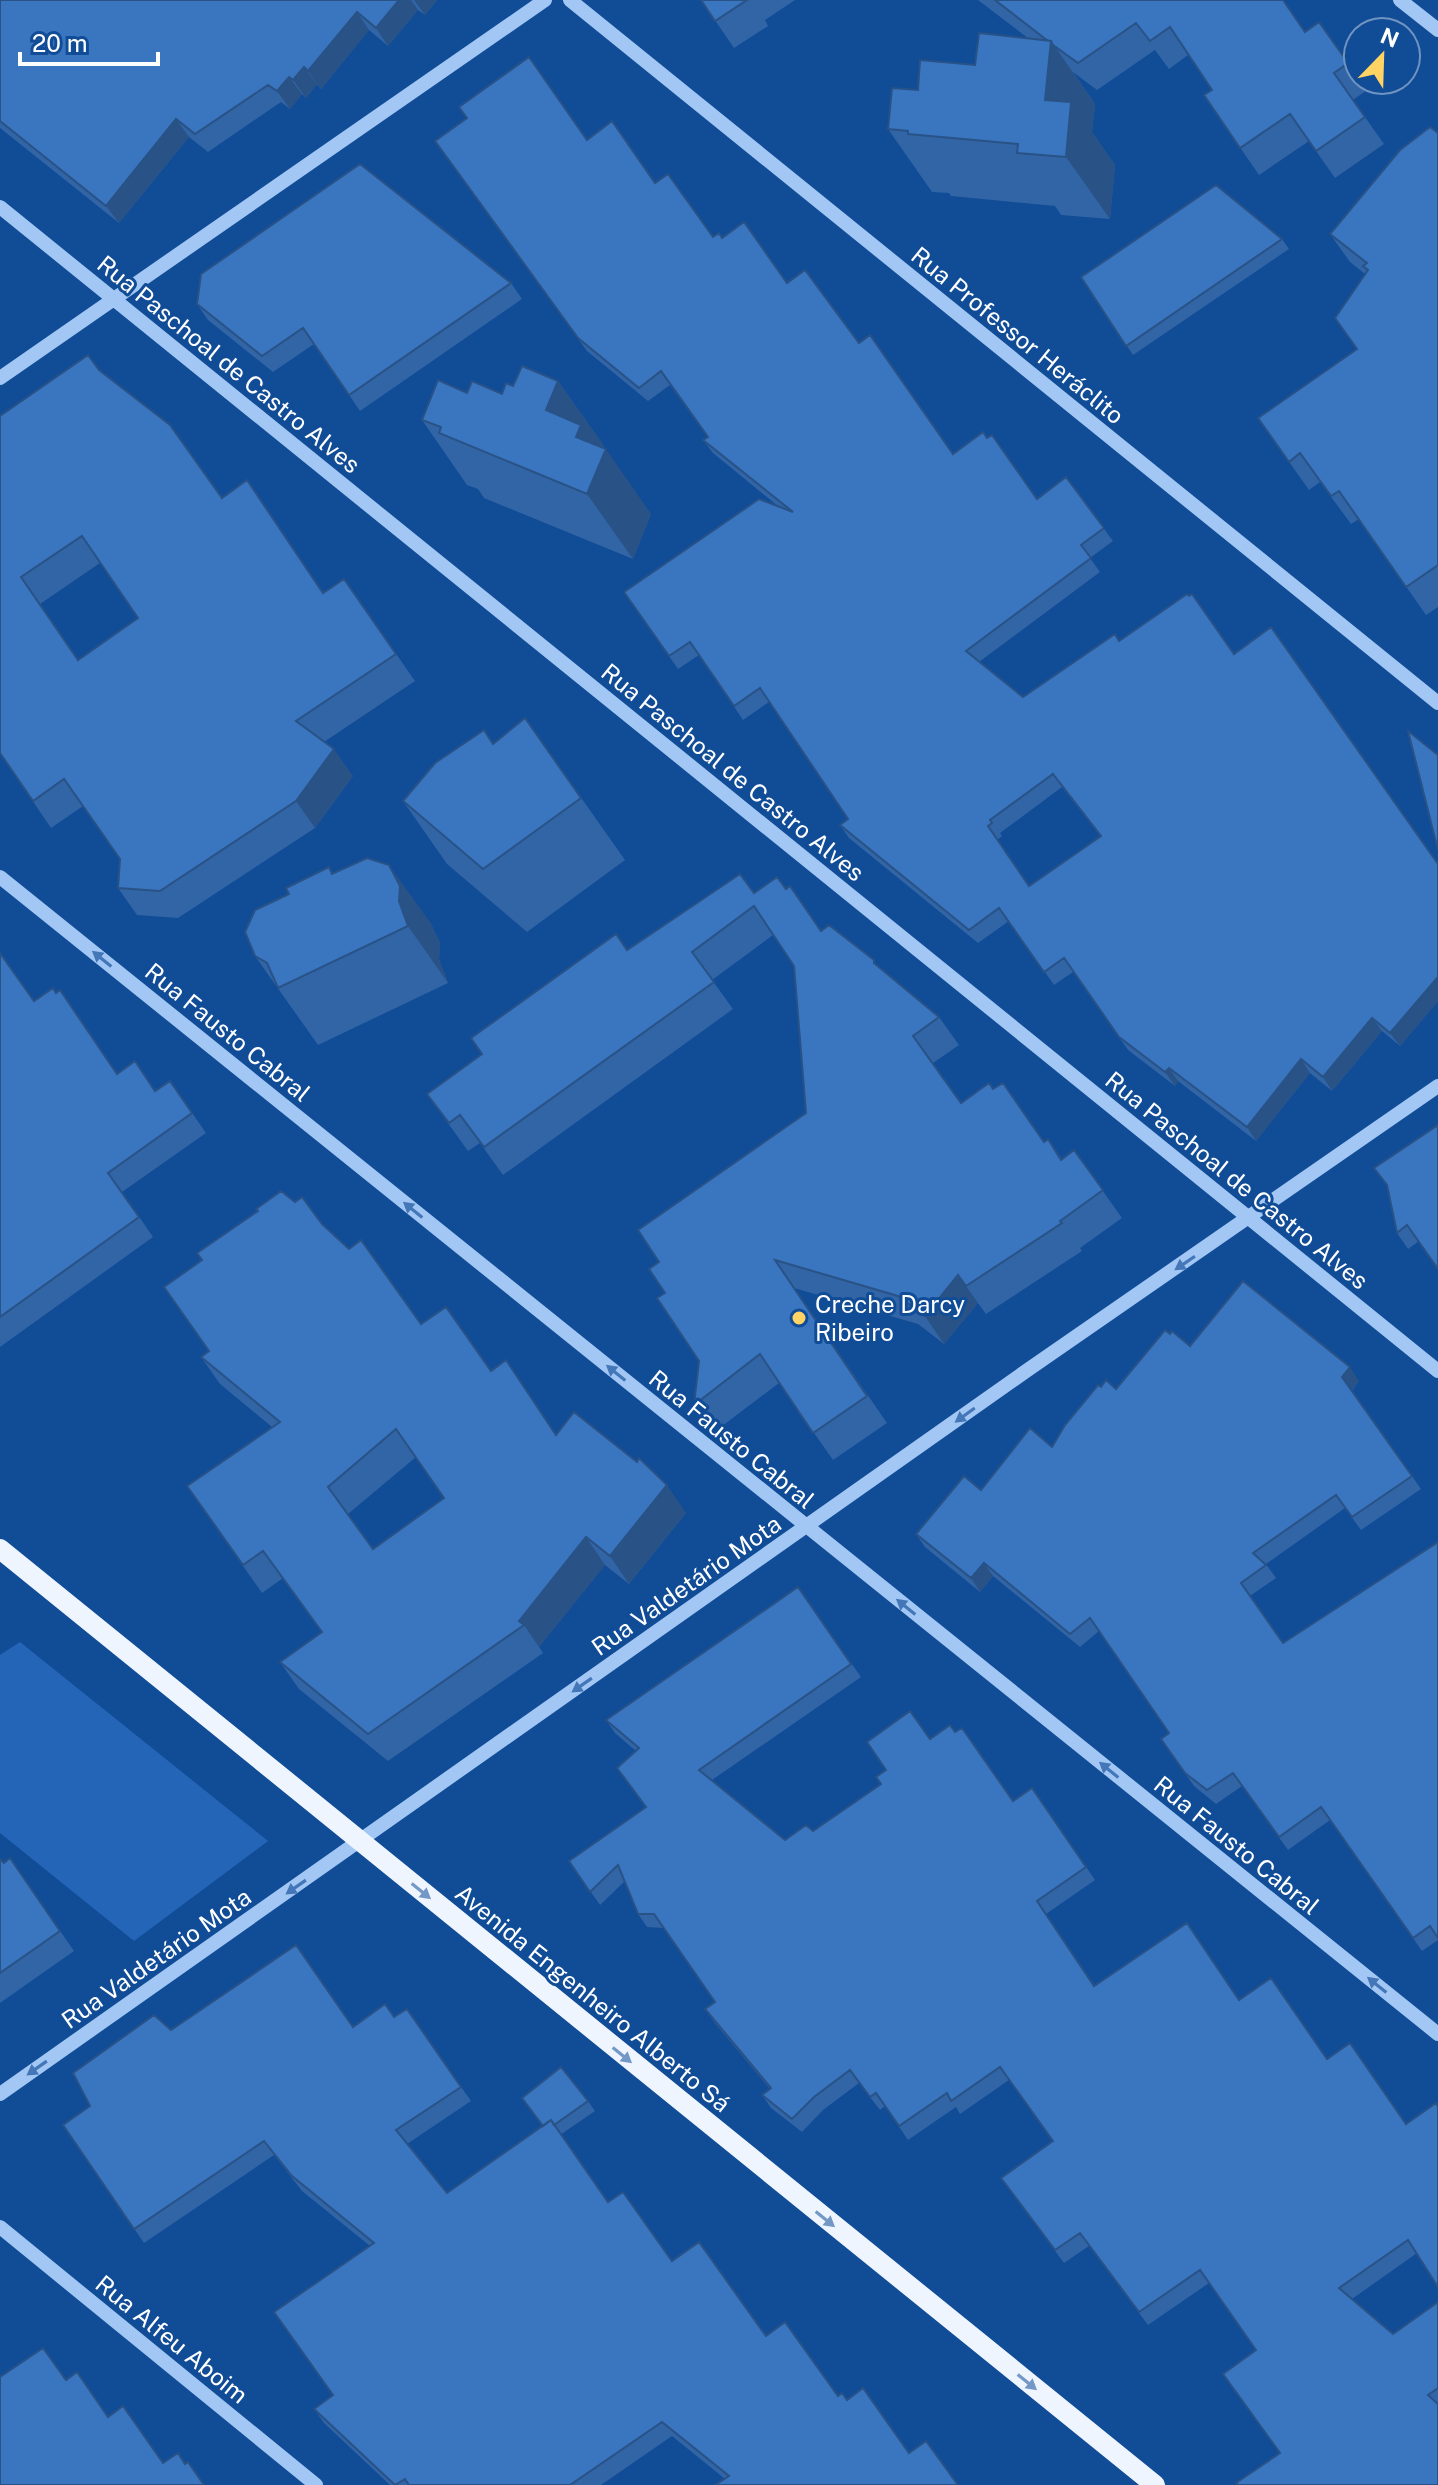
<svg xmlns="http://www.w3.org/2000/svg" width="1438" height="2485" viewBox="0 0 1438 2485" font-family="'Public Sans',sans-serif">
<rect width="100%" height="100%" fill="#114c97"/>
<path fill="#2465b7" d="M20 1642 268 1841 134 1941 0 1833V1655Z"/>
<g fill="none" stroke-linecap="round" stroke-linejoin="round">
<path stroke="#a2c7f4" stroke-width="14" d="M570 0 1438 703
M1400 0 1438 30
M0 207 1438 1371
M0 378 545 0
M0 877 1438 2034
M0 2094 1029 1369 1438 1086
M0 2227 316 2485"/>
<path stroke="#eef5ff" stroke-width="20" d="M0 1549 1155 2485"/>
</g>
<path fill="#3265a5" fill-rule="evenodd" d="M0 0H437L425 15 418 10 388 46 369 30 321 89 317 84 306 98 302 94 290 109 281 102 208 152 189 137 119 223 0 128Z
M701 0H795L765 20 768 26 734 48Z
M978 0H1283L1305 32 1319 22 1358 77V80H1360L1367 90 1353 100 1384 144 1335 178 1309 141 1259 175 1204 95 1212 90 1188 55 1169 69 1155 50 1097 90 1073 72 1095 104 1092 132 1115 165 1110 219 1061 215 1055 206 951 196 949 193 932 192 888 129 918 90 975 65 1029 39Z
M467 118 587 139 655 183 713 237 723 238 787 283 859 343 953 454 1037 499 1066 477 1113 541 1090 558 1100 572 979 662 1023 697 1119 641 1234 654 1438 864V1001L1400 1046 1382 1031 1332 1091 1310 1073 1256 1141 1178 1081 1175 1086 1128 1050 1073 972 1054 985 1009 921 978 943 849 838 840 825 848 819 769 702 743 720 699 655 678 669 624 592 779 507 713 453 703 440 708 437 670 385 648 401 587 351 435 141ZM1062 787 1101 837 1029 886 997 840 1002 836 1000 833Z
M1438 133V607L1426 615 1359 519 1351 524 1320 482 1309 490 1258 418 1357 349 1365 274 1350 262 1330 234Z
M1282 239 1289 249 1133 355 1081 277Z
M511 283 522 299 360 411 314 344 273 372 208 320 197 304Z
M99 371 222 498 324 592 344 579 415 681 324 742 353 776 315 828 178 918 137 915 118 888 120 859 83 806 51 828 0 753V416ZM100 563 138 618 78 660 40 604Z
M558 381 604 446 603 448 651 514 633 559 484 498 478 489 467 485 422 420 467 393 502 394 513 386Z
M525 718 625 860 527 932 447 864 403 801 494 744Z
M329 867 333 873 430 922 440 943 439 959 448 983 318 1045 255 956 289 894Z
M754 893 821 931 880 968 939 1017 959 1045 933 1063 961 1103 993 1089 1044 1142 1048 1139 1062 1159 1074 1150 1122 1218 1080 1248 1082 1251 986 1314 978 1303 944 1344 918 1324 794 1288 887 1423 833 1460 779 1383 713 1433 694 1405 699 1361 665 1293 659 1262 806 1113 794 966 773 935 712 980 733 1009 503 1175 480 1143 468 1151 427 1094 627 950Z
M0 953 34 1001 117 1074 156 1091 170 1081 206 1133 122 1192 153 1237 0 1347Z
M1438 1125 1419 1241 1408 1249 1397 1233 1388 1187 1374 1168Z
M322 1224 421 1324 491 1371 556 1434 686 1513 629 1584 605 1565 539 1647 543 1653 388 1761 299 1689 280 1662 322 1633 283 1578 262 1593 187 1486 272 1427 220 1384 201 1357 209 1351ZM416 1457 444 1498 373 1549 348 1514Z
M1190 1346 1359 1381 1352 1390 1421 1489 1361 1530 1345 1508 1266 1564 1276 1578 1250 1596 1283 1643 1438 1542V1940L1422 1951 1330 1820 1288 1850 1242 1786 1216 1804 1194 1786 1161 1739 1169 1733 1099 1631 1080 1647 993 1576 980 1592 925 1547 916 1534 981 1490 1052 1447 1101 1387 1116 1389Z
M798 1587 861 1677 712 1780 785 1840 813 1831 881 1784 930 1739 955 1732 1013 1801 1032 1788 1095 1880 1046 1914 1095 1986 1239 2000 1271 1978 1417 2253 1352 2299 1393 2334 1438 2302V2485H1238L1236 2483 1280 2453 1256 2350 1209 2283 1148 2325 1089 2246 1064 2263 1001 2178 1052 2141 1009 2080 960 2114 956 2107 908 2140 885 2106 880 2110 859 2083 823 2110 802 2132 771 2108 762 2095 770 2089 714 2022 705 2009 715 2002 663 1928 647 1927 638 1914 625 1881 600 1905 569 1861 646 1807 617 1768 636 1751 615 1733 606 1720Z
M10 1858 74 1951 0 2003V1859L4 1863Z
M407 2009 471 2101 407 2144 447 2193 588 2101 595 2111 560 2135 608 2202 672 2261 766 2336 838 2396 847 2400 909 2453 958 2485 725 2479 672 2436 601 2485H390L324 2423 314 2409 333 2395 370 2246 302 2191 274 2155 144 2243 63 2125 90 2106 171 2030 353 2027 395 2017Z"/>
<path fill="#295286" d="M399 0H411L418 10 388 46 376 28Z
M414 0H437L425 15Z
M357 12 369 30 321 89 308 71Z
M1051 41 1095 104 1092 132 1115 165 1110 219 1066 157 1045 100Z
M304 67 317 84 306 98 293 80Z
M289 77 302 94 290 109 277 91Z
M176 119 189 137 119 223 106 206Z
M558 381 604 446 601 453 606 449 651 514 633 559 587 494 546 410Z
M334 749 353 776 315 828 296 801Z
M389 865 430 922 440 943 439 959 448 983 408 926 399 901Z
M1438 977V1001L1400 1046 1390 1033Z
M1372 1018 1382 1031 1332 1091 1323 1077Z
M1301 1059 1310 1073 1256 1141 1247 1127Z
M1169 1068 1178 1081 1175 1086 1165 1072Z
M958 1275 978 1303 944 1344 925 1316Z
M1350 1367 1359 1381 1351 1390 1342 1377Z
M667 1485 686 1513 629 1584 610 1556Z
M586 1537 605 1565 539 1647 524 1625 519 1621Z
M984 1563 993 1576 980 1592 971 1578Z"/>
<path fill="#3a75c0" stroke="#295286" stroke-width="2" fill-rule="evenodd" d="M0 0H399L376 28 357 12 308 71 304 67 293 80 289 77 277 91 268 85 195 134 176 119 106 206 0 121Z
M701 0H747L715 21Z
M995 0H1283L1305 32 1319 22 1348 63 1334 73 1365 117 1316 151 1290 114 1240 148 1204 95 1212 90 1170 27 1150 41 1136 23 1078 63 1053 45 1051 41H1048Z
M979 33 1051 41 1045 100 1071 102 1066 157 1017 153 1018 144 908 134V131L888 129 892 88 918 90 920 60 975 65Z
M529 57 587 140 612 121 655 183 668 174 713 237 719 233 722 238 744 222 787 283 805 270 859 343 870 335 953 454 983 432 987 438 992 435 1037 499 1066 477 1104 528 1081 545 1091 558 966 651 1023 697 1115 634 1119 641 1187 594 1189 596 1192 594 1234 654 1271 627 1438 864V977L1390 1033 1372 1018 1323 1077 1301 1059 1247 1127 1169 1068 1165 1072 1119 1037 1064 958 1044 972 999 908 969 930 840 825 848 819 760 688 734 706 690 642 669 656 624 592 759 499 793 512 703 440 708 437 661 371 639 388 578 338 435 141 467 118 459 107ZM1053 774 1101 836 1029 886 988 826 992 823 990 820Z
M1430 127 1438 133V565L1406 587 1339 491 1331 496 1300 453 1289 462 1258 418 1357 349 1335 318 1368 270 1363 266 1367 263 1330 234 1400 150Z
M360 164 511 283 349 395 303 328 262 356 197 304 201 274Z
M1216 185 1282 239 1126 346 1081 277Z
M88 355 99 370 170 425 222 498 247 480 323 593 344 579 396 654 296 721 334 749 296 801 160 891 118 888 120 859 64 779 33 801 0 753V416ZM82 536 138 618 78 660 21 577Z
M522 366 558 381 546 410 581 425 576 437 606 449 587 494 439 433 441 427 422 420 438 380 467 393 472 381 502 394 506 383 513 386Z
M525 718 581 798 483 869 403 801 435 763 484 730 493 744Z
M1408 731 1438 755V850Z
M367 858 389 865 400 886 399 901 408 926 278 988 267 963 255 956 245 932 255 910 289 894 286 888 329 867 332 874Z
M740 874 754 893 777 877 786 889 790 886 821 931 829 925 874 960V963L939 1017 913 1036 961 1103 989 1083 993 1089 1003 1083 1044 1142 1048 1139 1061 1160 1074 1150 1103 1190 1060 1221 1062 1223 966 1286 958 1275 925 1316 898 1296 775 1260 867 1396 813 1433 760 1354 694 1405 699 1361 657 1298 665 1293 649 1269 659 1262 638 1230 806 1113 794 966 754 906 692 952 714 982 484 1147 460 1115 449 1123 427 1094 482 1054 471 1038 616 934 627 950Z
M0 953 34 1001 53 988 56 993 60 990 117 1074 135 1061 155 1091 170 1081 192 1113 108 1173 139 1217 0 1317Z
M1438 1125V1269L1407 1225 1397 1233 1387 1185 1374 1168Z
M281 1191 295 1202 302 1197 322 1224 349 1249 361 1240 421 1324 446 1307 491 1371 506 1360 556 1435 574 1412 637 1462 639 1458 667 1485 610 1556 586 1537 519 1621 524 1625 368 1734 280 1662 322 1632 263 1551 243 1565 187 1486 280 1422 201 1357 209 1351 164 1287 202 1260 197 1253 258 1211 256 1209ZM396 1429 444 1498 373 1549 328 1487Z
M1243 1281 1350 1367 1342 1377 1412 1476 1352 1517 1336 1495 1253 1553 1266 1565 1241 1583 1283 1643 1438 1542V1938L1430 1926 1413 1938 1321 1807 1279 1837 1233 1773 1207 1790 1185 1773 1161 1739 1169 1733 1090 1618 1070 1634 984 1563 971 1578 916 1534 964 1476 981 1490 1030 1428 1052 1447 1065 1425 1098 1385 1101 1387 1106 1380 1116 1389 1165 1330 1170 1334 1172 1331 1190 1346Z
M798 1587 851 1664 699 1770 785 1840 806 1825 813 1831 881 1784 876 1777 886 1770 867 1742 910 1711 930 1739 950 1725 955 1732 962 1728 1013 1801 1032 1788 1086 1867 1037 1901 1094 1986 1187 1923 1239 2000 1271 1978 1327 2059 1350 2043 1406 2124 1436 2103 1438 2107V2287L1408 2240 1339 2288 1393 2334 1438 2302V2388L1428 2395 1438 2404V2485H1239L1236 2483 1280 2453 1223 2374 1256 2350 1200 2270 1139 2312 1080 2233 1055 2250 1001 2178 1053 2141 1000 2067 951 2101 947 2093 899 2126 876 2093 870 2097 850 2070 814 2097 792 2119 762 2095 771 2088 705 2009 715 2002 654 1914H638L618 1865 590 1892 569 1861 646 1807 617 1768 639 1748 606 1720Z
M10 1858 60 1931 0 1973V1859L4 1863Z
M296 1945 353 2027 385 2004 394 2017 407 2009 461 2087 396 2130 447 2193 551 2120 608 2202 623 2192 672 2261 699 2242 766 2336 785 2322 838 2396 842 2393 847 2400 863 2388 909 2453 926 2441 958 2485H715L729 2476 662 2422 570 2485H409L405 2479 395 2485 314 2409 333 2395 274 2312 374 2243 292 2176 264 2141 134 2229 63 2125 90 2106 73 2073 154 2015 171 2030Z
M561 2067 588 2101 554 2125 551 2120 543 2126 522 2098Z
M43 2348 66 2380 77 2372 108 2417 123 2406 163 2463 178 2453 185 2464 188 2462 204 2485H0V2377Z"/>
<defs><path id="oneway-solid" d="M-6-.8H1V-3.2L6.5 0L1 3.2V.8H-6Z" transform="scale(2)"/></defs>
<g fill="#4477b8">
<use href="#oneway-solid" transform="translate(102 959) rotate(-141)"/>
<use href="#oneway-solid" transform="translate(413 1210) rotate(-141)"/>
<use href="#oneway-solid" transform="translate(1185 1263) rotate(146)"/>
<use href="#oneway-solid" transform="translate(616 1373) rotate(-141)"/>
<use href="#oneway-solid" transform="translate(965 1415) rotate(144)"/>
<use href="#oneway-solid" transform="translate(906 1607) rotate(-141)"/>
<use href="#oneway-solid" transform="translate(582 1685) rotate(145)"/>
<use href="#oneway-solid" transform="translate(1109 1770) rotate(-141)"/>
<use href="#oneway-solid" transform="translate(296 1887) rotate(145)"/>
<use href="#oneway-solid" transform="translate(1377 1985) rotate(-141)"/>
<use href="#oneway-solid" transform="translate(37 2068) rotate(145)"/>
</g>
<g fill="#7498c6">
<use href="#oneway-solid" transform="translate(421 1891) rotate(39)"/>
<use href="#oneway-solid" transform="translate(622 2055) rotate(39)"/>
<use href="#oneway-solid" transform="translate(825 2219) rotate(39)"/>
<use href="#oneway-solid" transform="translate(1027 2382) rotate(39)"/>
</g>
<circle fill="#ffd364" stroke="#114c97" stroke-width="3" cx="799" cy="1318" r="8"/>
<g text-anchor="middle" dominant-baseline="central" stroke-width="6" stroke-linejoin="round" paint-order="stroke">
<g font-size="24" fill="#fff" stroke="#114c97">
<text transform="translate(1018 335) rotate(39)">Rua Professor Heráclito</text>
<text transform="translate(229 364) rotate(39)">Rua Paschoal de Castro Alves</text>
<text transform="translate(733 772) rotate(39)">Rua Paschoal de Castro Alves</text>
<text transform="translate(228 1032) rotate(39)">Rua Fausto Cabral</text>
<text transform="translate(1237 1180) rotate(39)">Rua Paschoal de Castro Alves</text>
<text transform="translate(732 1439) rotate(39)">Rua Fausto Cabral</text>
<text transform="translate(686 1585) rotate(-35)">Rua Valdetário Mota</text>
<text transform="translate(1237 1845) rotate(39)">Rua Fausto Cabral</text>
<text transform="translate(156 1958) rotate(-35)">Rua Valdetário Mota</text>
<text transform="translate(593 1998) rotate(39)">Avenida Engenheiro Alberto Sá</text>
<text transform="translate(172 2339) rotate(39)">Rua Alfeu Aboim</text>
</g>
<g font-size="24" fill="#fff" stroke="#114c97" text-anchor="start">
<text x="815" y="1304">Creche Darcy<tspan x="815" dy="28">Ribeiro</tspan></text>
</g>
</g>
<g transform="translate(1382 56) rotate(23)"><circle r="38" fill="#114c97" stroke="#7094c1" stroke-width="2"/>
<path d="M0-6L14 30L0 20L-14 30Z" fill="#ffd364"/>
<text y="-12" font-size="22" font-weight="bold" text-anchor="middle" fill="#ffffff">N</text>
</g>
<path d="M20 52v12h138v-12" fill="none" stroke="#ffffff" stroke-width="4"/>
<text x="32" y="52" font-size="24" fill="#ffffff" stroke="#114c97" stroke-width="6" paint-order="stroke">20 m</text>
</svg>
